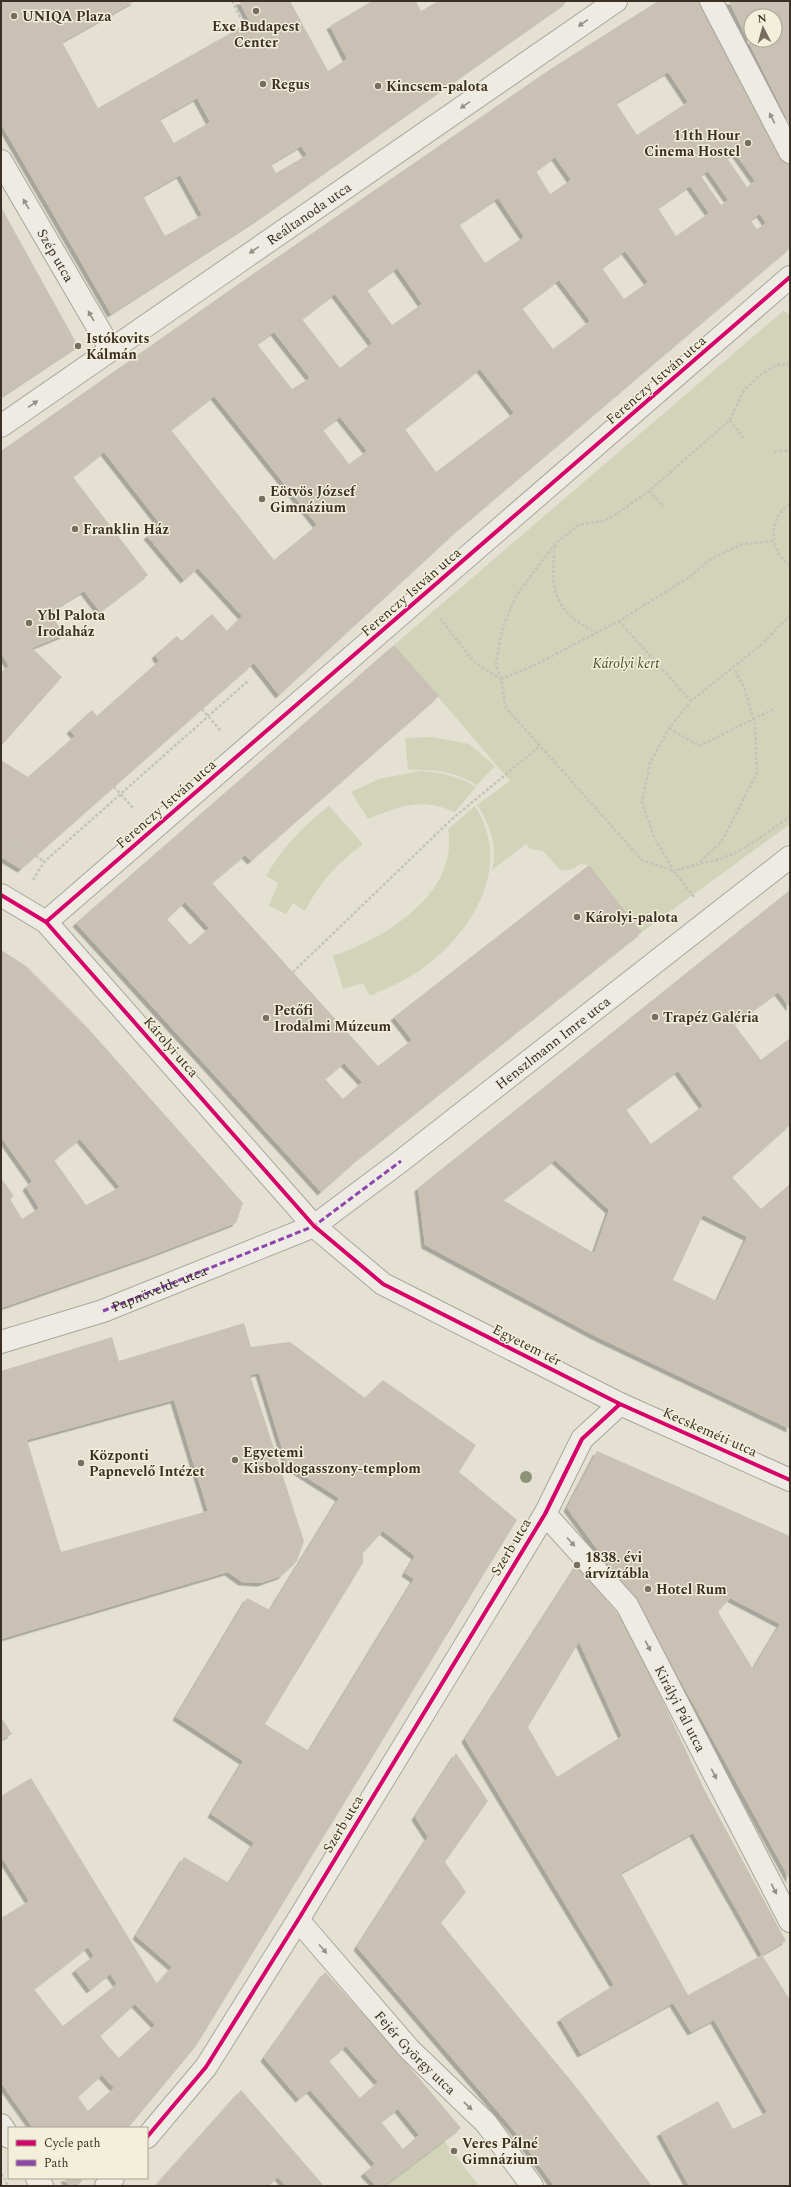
<svg xmlns="http://www.w3.org/2000/svg" width="791" height="2187" viewBox="0 0 791 2187" font-family="Spectral,serif">
<defs>
<filter id="shadow"><feDropShadow dx="-3.5" dy="3.5" stdDeviation="0" flood-color="#0004"/></filter>
</defs>
<rect width="100%" height="100%" fill="#e4e1d3"/>
<path fill="#d1d4b8" d="M783 311 790 314V824L642 932 589 865 580 864 573 869 561 871 543 851 530 849 526 844 492 870C498 847 490 824 477 805L510 781 394 645Z
M433 737 469 744 495 766 477 785C455 772 434 769 408 770L405 738Z
M421 771C441 772 458 776 476 787L455 812C421 797 400 806 368 819L351 792 379 779Z
M329 806 363 844C338 862 319 883 305 911L293 903 286 914 269 906 278 883 266 876C282 848 304 825 329 806Z
M475 806C514 867 472 934 419 971 404 981 387 988 370 996L363 983 343 989 333 956C385 938 459 894 448 829Z
M444 2141 479 2186H389L387 2184Z"/>
<path fill="#c8c1b4" fill-rule="evenodd" filter="url(#shadow)" d="M1 1H135L62 42 98 108 250 22 239 1H290L328 71 347 59 330 26 372 1H416L421 11 438 1H568L261 217 111 314 1 124ZM197 98 210 122 174 143 160 119ZM301 146 307 155 276 173 271 164ZM180 175 202 215 165 236 143 196Z
M658 1H703L790 165V248L459 529 279 695 254 663 21 869 1 857V760L28 777 75 736 70 730 92 710 97 716 159 661 155 655 177 636 182 641 212 614 227 631 242 616 198 568 184 580 147 536 161 525 104 452 73 477 148 575 100 612 84 591 50 612 64 635 32 648 62 677 1 746V672L9 666 1 653V451L237 285 549 70ZM668 72 688 102 637 135 616 103ZM735 153 755 181 747 187 727 158ZM555 157 571 180 550 194 536 171ZM708 171 728 200 721 205 701 176ZM690 186 709 213 676 236 658 208ZM498 198 524 237 485 263 459 224ZM760 214 766 223 757 229 750 220ZM625 251 648 282 624 299 602 268ZM397 268 422 304 392 325 367 290ZM559 280 590 321 553 349 522 308ZM335 294 372 343 340 368 302 319ZM274 332 310 378 292 389 257 344ZM480 369 514 413 436 472 405 429ZM214 396 317 525 274 560 171 430ZM340 417 367 451 349 464 323 430Z
M729 1H790V125L755 55ZM751 16H775V40H751Z
M1 207 78 346 1 397Z
M394 645 439 696 251 861 245 855 212 883 378 1066 412 1040 394 1017 589 865 642 932 358 1159 321 1192 76 923ZM185 902 209 928 190 945 167 919ZM344 1063 362 1082 343 1099 325 1079Z
M790 890V1008L778 992 734 1024 761 1060 790 1038V1125L732 1177 761 1209 790 1184V1429L595 1336 425 1245 418 1188ZM678 1071 703 1106 651 1144 626 1109ZM555 1160 609 1210 594 1253 503 1200ZM703 1215 747 1237 717 1301 673 1280Z
M1 950 26 966 86 1026 243 1203 236 1223 145 1258 1 1308V1178L14 1196 10 1199 22 1219 39 1208 26 1187 32 1181 1 1137ZM80 1139 120 1187 86 1205 54 1160Z
M244 1323 251 1347 290 1342 365 1398 383 1380 476 1445 459 1472 517 1520 196 2046 128 2128H33L1 2083V1918L29 1901 1 1856V1796L31 1778 157 1984 172 1967 136 1936 184 1857 229 1883 254 1843 211 1814 243 1761 176 1717 247 1598 270 1610 339 1498 287 1465 259 1373 250 1375 304 1541 297 1561 281 1576 261 1583 242 1582 228 1572 1 1639V1371L112 1337 119 1361ZM174 1400 208 1511 61 1552 27 1440ZM383 1531 415 1556 405 1573 414 1579 309 1751 265 1724 363 1563V1553ZM88 1947 94 1956 75 1970 90 1990 110 1974 117 1984 63 2026 34 1989ZM135 2004 155 2025 119 2058 100 2036ZM102 2075 114 2088 88 2111 78 2097Z
M597 1451 790 1536V1880L658 1640 630 1594 567 1508ZM730 1598 780 1624 753 1669 718 1612Z
M577 1565 627 1625 704 1789 786 1941 762 1955 693 1833 621 1873 688 1995 762 1955 790 2000V2186H689L660 2133 718 2101 733 2129 767 2112 714 2020 691 2032 673 2003 581 2054 560 2019 614 1985 465 1739ZM579 1642 622 1736 557 1777 528 1727Z
M1 1717 12 1734 1 1740Z
M456 1753 488 1801 445 1862 466 1892 441 1923 577 2088 652 2186H554L516 2133 357 1947 428 1837 415 1817Z
M325 1972 393 2047 461 2128 387 2184 389 2186H376L364 2173 375 2164 310 2090 299 2099 264 2058ZM346 2046 378 2082 360 2098 329 2061ZM398 2109 419 2135 403 2149 381 2122Z
M241 2090 324 2186H286L278 2177 268 2186H155Z
M64 2178H84L77 2186H69Z"/>
<g fill="none" stroke-linecap="round" stroke-linejoin="round">
<g stroke="#aaa69b" stroke-width="24">
<g id="street">
<path d="M711 1 790 152"/>
<path id="s1" d="M1 161 111 350"/>
<path id="s2" d="M1 426 616 1"/>
<path d="M1 895 46 922 314 1226 383 1284 620 1404 790 1480"/>
<path d="M46 922 790 277"/>
<path id="s3" d="M1 1342 103 1311 314 1226 401 1161 790 857"/>
<path id="s4" d="M545 1514 627 1605 790 1921"/>
<path id="s5" d="M298 1920 410 2050 486 2123 532 2186"/>
<path d="M1 2125 9 2137"/>
<path d="M147 2137 206 2067 298 1920 545 1514 582 1439 620 1404"/>
<path d="M37 2178 42 2186"/>
<path d="M106 2186 113 2178"/>
</g>
</g>
<path stroke="#c6c3ba" stroke-width="2.5" stroke-dasharray="3 2" stroke-linecap="butt" d="M232 1 244 25
M730 420 743 438
M774 452 790 450
M649 491 664 507
M790 504C767 518 769 551 790 566
M555 545C550 589 553 612 596 632
M790 615 762 644 691 701 669 728 650 763 642 802 654 837 674 871C689 866 704 863 719 859 741 853 772 830 790 816
M440 618 474 662 501 679
M619 621 691 701
M501 679 533 666 619 621 688 578 711 559 742 544 773 541
M202 709 221 731
M669 728 699 746 774 709
M114 787 134 809
M1 836 36 856 44 862
M700 862 722 841 757 773 755 725 744 687 734 669
M33 880 44 862 249 680
M694 897 674 871 642 860 506 708 501 679 496 664 502 629 516 596 555 544 578 525 603 521 615 515 649 491 730 420 744 390 759 376 776 365 790 364
M293 972 452 819 540 746
M1 2174 7 2182 6 2186"/>
<use href="#street" stroke="#edebe4" stroke-width="22"/>
<path stroke="#8e44ad" stroke-width="3" stroke-dasharray="6 3" stroke-linecap="butt" d="M103 1311 314 1226 401 1161"/>
<g stroke="#f3efdb" stroke-width="6">
<path id="cycleway" d="M1 895 46 922 314 1226 383 1284 620 1404 790 1480
M46 922 790 277
M147 2137 206 2067 298 1920 545 1514 582 1439 620 1404"/>
</g>
<use href="#cycleway" stroke="#d6006c" stroke-width="4"/>
</g>
<circle fill="#8d9377" cx="526" cy="1477" r="6"/>
<defs><path id="oneway-solid" d="M-6-.8H1V-3.2L6.5 0L1 3.2V.8H-6Z"/></defs>
<g fill="#948e84">
<use href="#oneway-solid" transform="translate(583 23) rotate(145)"/>
<use href="#oneway-solid" transform="translate(465 105) rotate(145)"/>
<use href="#oneway-solid" transform="translate(772 118) rotate(-117)"/>
<use href="#oneway-solid" transform="translate(26 204) rotate(-120)"/>
<use href="#oneway-solid" transform="translate(254 250) rotate(145)"/>
<use href="#oneway-solid" transform="translate(91 316) rotate(-120)"/>
<use href="#oneway-solid" transform="translate(33 404) rotate(-35)"/>
<use href="#oneway-solid" transform="translate(571 1542) rotate(48)"/>
<use href="#oneway-solid" transform="translate(648 1646) rotate(63)"/>
<use href="#oneway-solid" transform="translate(714 1774) rotate(63)"/>
<use href="#oneway-solid" transform="translate(774 1889) rotate(63)"/>
<use href="#oneway-solid" transform="translate(323 1949) rotate(49)"/>
<use href="#oneway-solid" transform="translate(468 2106) rotate(44)"/>
</g>
<g fill="#766e61" stroke="#f3efdb" stroke-width="1.5">
<circle cx="256" cy="11" r="4"/>
<circle cx="14" cy="16" r="4"/>
<circle cx="263" cy="84" r="4"/>
<circle cx="378" cy="86" r="4"/>
<circle cx="748" cy="143" r="4"/>
<circle cx="78" cy="346" r="4"/>
<circle cx="262" cy="499" r="4"/>
<circle cx="75" cy="529" r="4"/>
<circle cx="29" cy="623" r="4"/>
<circle cx="577" cy="917" r="4"/>
<circle cx="655" cy="1017" r="4"/>
<circle cx="266" cy="1018" r="4"/>
<circle cx="235" cy="1460" r="4"/>
<circle cx="81" cy="1463" r="4"/>
<circle cx="577" cy="1565" r="4"/>
<circle cx="648" cy="1589" r="4"/>
<circle cx="454" cy="2151" r="4"/>
</g>
<g text-anchor="middle" dominant-baseline="central" stroke-width="3" stroke-linejoin="round" paint-order="stroke">
<g font-size="14" font-weight="bold" fill="#3a3023" stroke="#f3efdb" text-anchor="start">
<text x="22" y="16">UNIQA Plaza</text>
<text x="256" y="26" text-anchor="middle">Exe Budapest<tspan x="256" dy="16">Center</tspan></text>
<text x="271" y="84">Regus</text>
<text x="386" y="86">Kincsem-palota</text>
<text x="740" y="135" text-anchor="end">11th Hour<tspan x="740" dy="16">Cinema Hostel</tspan></text>
<text x="86" y="338">Istókovits<tspan x="86" dy="16">Kálmán</tspan></text>
<text x="270" y="491">Eötvös József<tspan x="270" dy="16">Gimnázium</tspan></text>
<text x="83" y="529">Franklin Ház</text>
<text x="37" y="615">Ybl Palota<tspan x="37" dy="16">Irodaház</tspan></text>
<text x="585" y="917">Károlyi-palota</text>
<text x="274" y="1010">Petőfi<tspan x="274" dy="16">Irodalmi Múzeum</tspan></text>
<text x="663" y="1017">Trapéz Galéria</text>
<text x="243" y="1452">Egyetemi<tspan x="243" dy="16">Kisboldogasszony-templom</tspan></text>
<text x="89" y="1455">Központi<tspan x="89" dy="16">Papnevelő Intézet</tspan></text>
<text x="585" y="1557">1838. évi<tspan x="585" dy="16">árvíztábla</tspan></text>
<text x="656" y="1589">Hotel Rum</text>
<text x="462" y="2143">Veres Pálné<tspan x="462" dy="16">Gimnázium</tspan></text>
</g>
<g font-size="14" fill="#3a3023" stroke="#f3efdb">
<text stroke="none"><textPath href="#s2" startOffset="374">Reáltanoda utca</textPath></text>
<text stroke="none"><textPath href="#s1" startOffset="109">Szép utca</textPath></text>
<text transform="translate(656 380) rotate(-41)">Ferenczy István utca</text>
<text transform="translate(411 592) rotate(-41)">Ferenczy István utca</text>
<text transform="translate(166 804) rotate(-41)">Ferenczy István utca</text>
<text stroke="none"><textPath href="#s3" startOffset="635">Henszlmann Imre utca</textPath></text>
<text transform="translate(171 1047) rotate(49)">Károlyi utca</text>
<text stroke="none"><textPath href="#s3" startOffset="167">Papnövelde utca</textPath></text>
<text transform="translate(527 1345) rotate(27)">Egyetem tér</text>
<text transform="translate(710 1432) rotate(24)">Kecskeméti utca</text>
<text transform="translate(511 1547) rotate(-59)">Szerb utca</text>
<text stroke="none"><textPath href="#s4" startOffset="239">Királyi Pál utca</textPath></text>
<text transform="translate(343 1824) rotate(-59)">Szerb utca</text>
<text stroke="none"><textPath href="#s5" startOffset="177">Fejér György utca</textPath></text>
</g>
<g font-size="14" font-style="italic" fill="#46542c" stroke="#f3efdb">
<text x="626" y="663">Károlyi kert</text>
</g>
</g>
<rect width="791" height="2187" fill="none" stroke="#3a3023" stroke-width="4"/>
<rect x="8" y="2127" width="140" height="52" fill="#f3efdb" stroke="#a9a391"/>
<rect x="16" y="2140" width="20" height="6" fill="#d6006c" stroke="#a9a391"/>
<text x="44" y="2147" font-size="12" fill="#3a3023">Cycle path</text>
<rect x="16" y="2160" width="20" height="6" fill="#8e44ad" stroke="#a9a391"/>
<text x="44" y="2167" font-size="12" fill="#3a3023">Path</text>
<g transform="translate(763 28) rotate(354)"><circle r="19" fill="#f3efdb" stroke="#a9a391"/>
<path d="M0-3L7 15L0 10L-7 15Z" fill="#766e61"/>
<text y="-6" font-size="11" font-weight="bold" text-anchor="middle" fill="#3a3023">N</text>
</g>
</svg>
